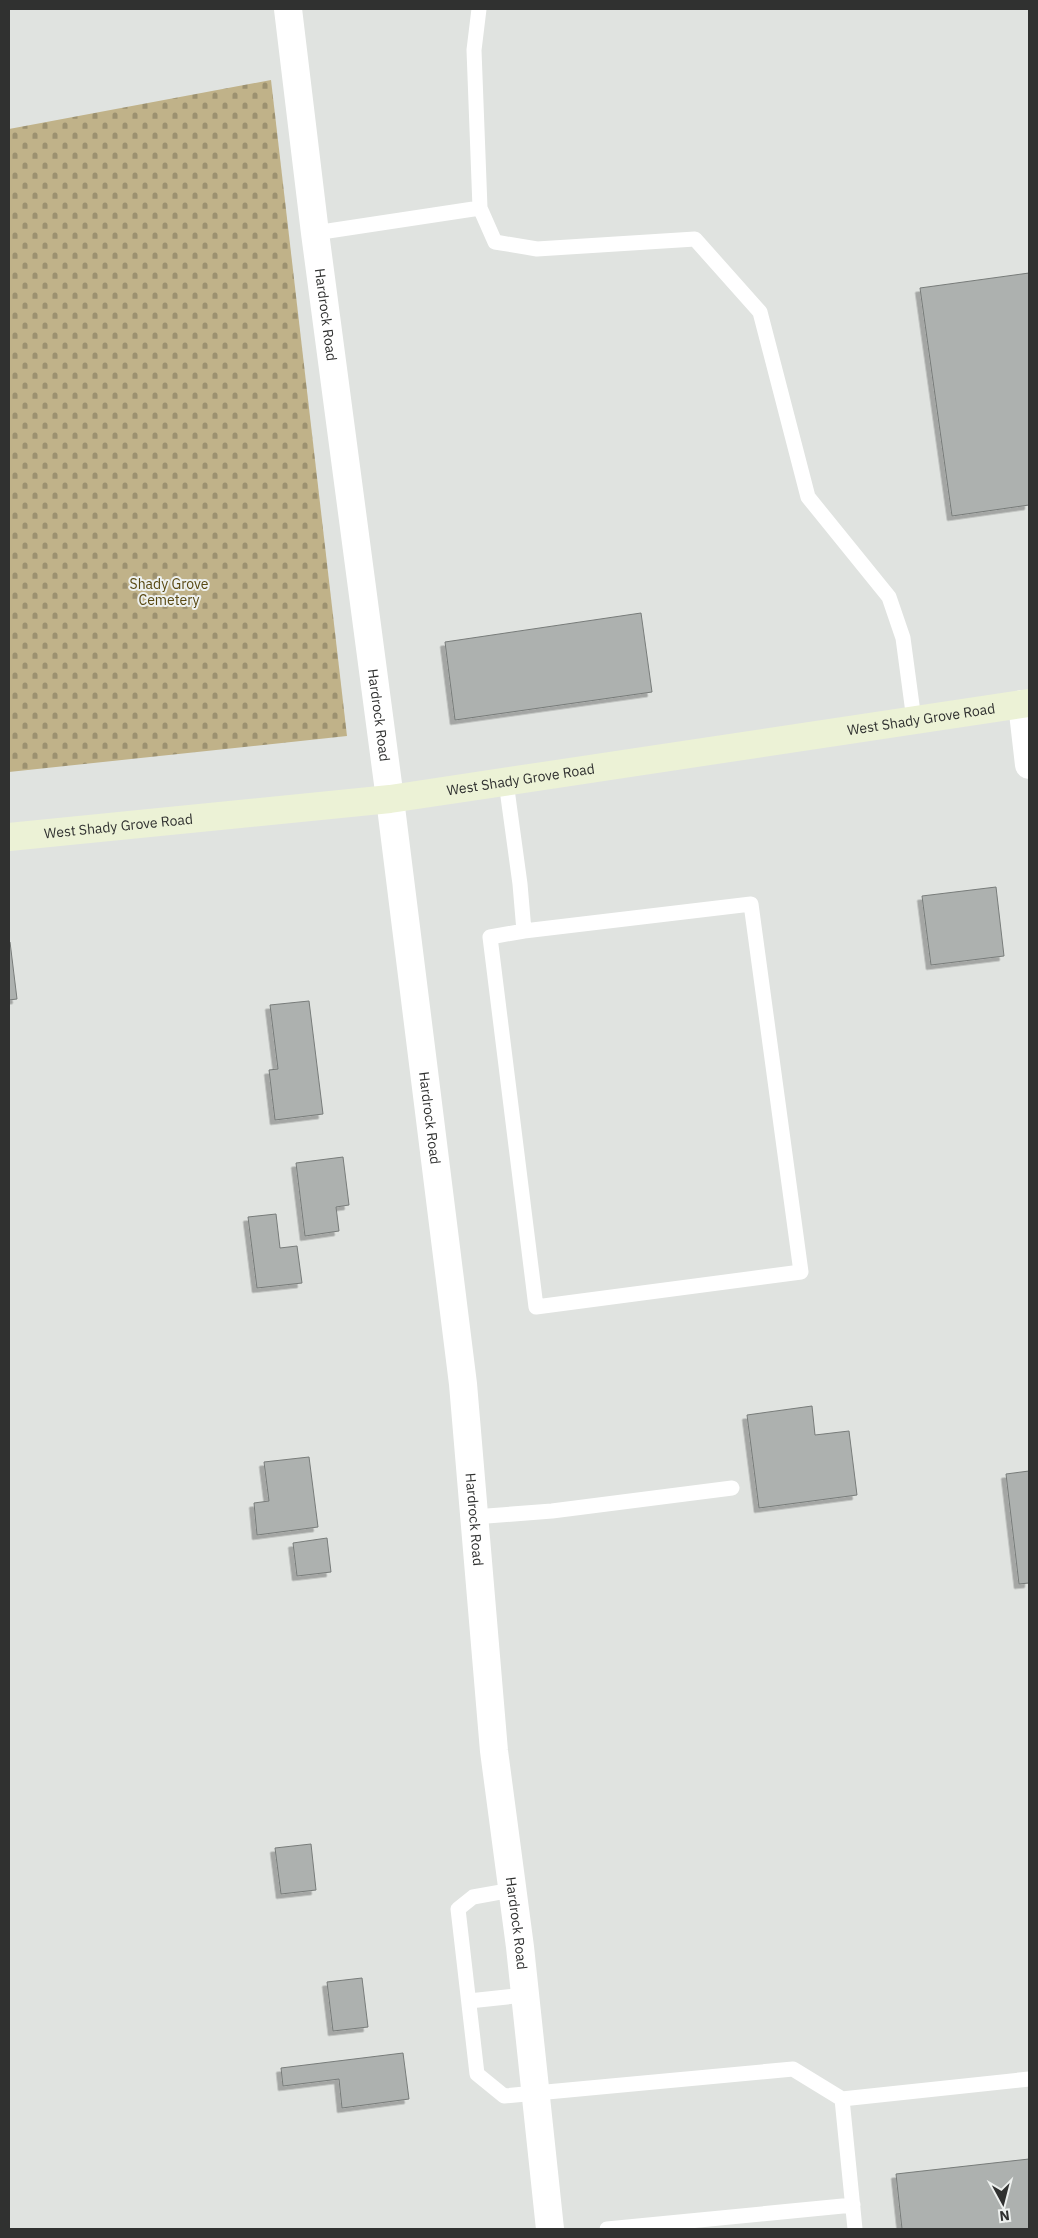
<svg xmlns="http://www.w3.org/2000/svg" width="1038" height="2238" viewBox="0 0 1038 2238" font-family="'IBM Plex Sans',sans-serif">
<defs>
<pattern id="cemetery-stones" width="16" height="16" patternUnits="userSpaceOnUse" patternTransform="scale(1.25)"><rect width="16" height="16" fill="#c0b289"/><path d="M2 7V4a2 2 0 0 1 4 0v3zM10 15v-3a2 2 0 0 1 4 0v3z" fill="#9c9170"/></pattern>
<filter id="shadow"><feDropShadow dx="-4.5" dy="4.5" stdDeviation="0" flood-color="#0004"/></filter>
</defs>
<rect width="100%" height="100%" fill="#e0e3e0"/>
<path fill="url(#cemetery-stones)" d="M271 80 347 736 9 772V129Z"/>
<path fill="#adb1af" stroke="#787c7a" filter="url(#shadow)" d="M1029 273V505L952 516 920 288Z
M641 613 652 692 455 720 445 642Z
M996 887 1004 956 931 965 922 896Z
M9 942H10L17 999 9 1000Z
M309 1001 323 1114 275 1120 269 1070 278 1069 270 1005Z
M343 1157 349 1205 336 1207 339 1231 305 1236 296 1163Z
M276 1214 280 1248 297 1246 302 1283 257 1288 248 1217Z
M812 1406 815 1435 849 1431 857 1495 759 1508 747 1415Z
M309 1457 318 1527 257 1535 254 1503 269 1501 264 1462Z
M1029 1471V1583L1019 1584 1006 1474Z
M327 1538 331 1572 297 1576 293 1543Z
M311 1844 316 1890 281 1894 275 1848Z
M362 1978 368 2027 333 2031 327 1982Z
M403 2053 409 2099 342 2108 339 2079 283 2086 281 2068Z
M1029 2159V2229H902L896 2174Z"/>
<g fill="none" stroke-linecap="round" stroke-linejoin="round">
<path stroke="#fff" stroke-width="15" d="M480 208 495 242 537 249 695 239 760 312 808 497 889 597 903 638 914 720
M315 233 480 208 474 50 479 9
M506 782 520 884 524 931 490 937 536 1307 801 1272 751 904 524 931
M474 1517 552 1511 732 1488
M512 1890 473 1897 458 1909 477 2074 504 2096 793 2069 842 2099 1029 2079
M469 2001 525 1995
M842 2099 855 2229
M607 2229 853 2205"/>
<g stroke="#fff" stroke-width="28">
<path id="s1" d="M288 9 315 233 390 799 463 1384 494 1751 520 1947 550 2229"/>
<path d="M1022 704 1029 765"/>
</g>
<path stroke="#ecf2d6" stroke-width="28" id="s2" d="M9 837 390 799 1029 703"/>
</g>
<g text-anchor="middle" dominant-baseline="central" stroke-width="4" stroke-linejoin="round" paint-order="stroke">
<g font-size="14" fill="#303130" stroke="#edf0ee">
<text stroke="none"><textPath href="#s1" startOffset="308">Hardrock Road</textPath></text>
<text stroke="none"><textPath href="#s1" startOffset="712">Hardrock Road</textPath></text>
<text stroke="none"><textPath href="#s2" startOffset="920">West Shady Grove Road</textPath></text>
<text stroke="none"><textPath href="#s2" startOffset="515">West Shady Grove Road</textPath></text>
<text stroke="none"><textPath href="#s2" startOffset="110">West Shady Grove Road</textPath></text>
<text stroke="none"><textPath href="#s1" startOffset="1118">Hardrock Road</textPath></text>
<text stroke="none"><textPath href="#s1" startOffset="1522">Hardrock Road</textPath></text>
<text stroke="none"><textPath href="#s1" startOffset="1928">Hardrock Road</textPath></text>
</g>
<g font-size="14" fill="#584812" stroke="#edf0ee">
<text x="169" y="584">Shady Grove<tspan x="169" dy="16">Cemetery</tspan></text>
</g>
</g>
<rect width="1038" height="2238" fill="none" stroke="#303130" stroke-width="20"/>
<g transform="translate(1003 2203) rotate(173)" stroke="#edf0ee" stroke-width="4" paint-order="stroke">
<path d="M0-4L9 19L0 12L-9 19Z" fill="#303130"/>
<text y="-8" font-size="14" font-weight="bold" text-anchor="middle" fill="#303130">N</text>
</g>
</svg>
